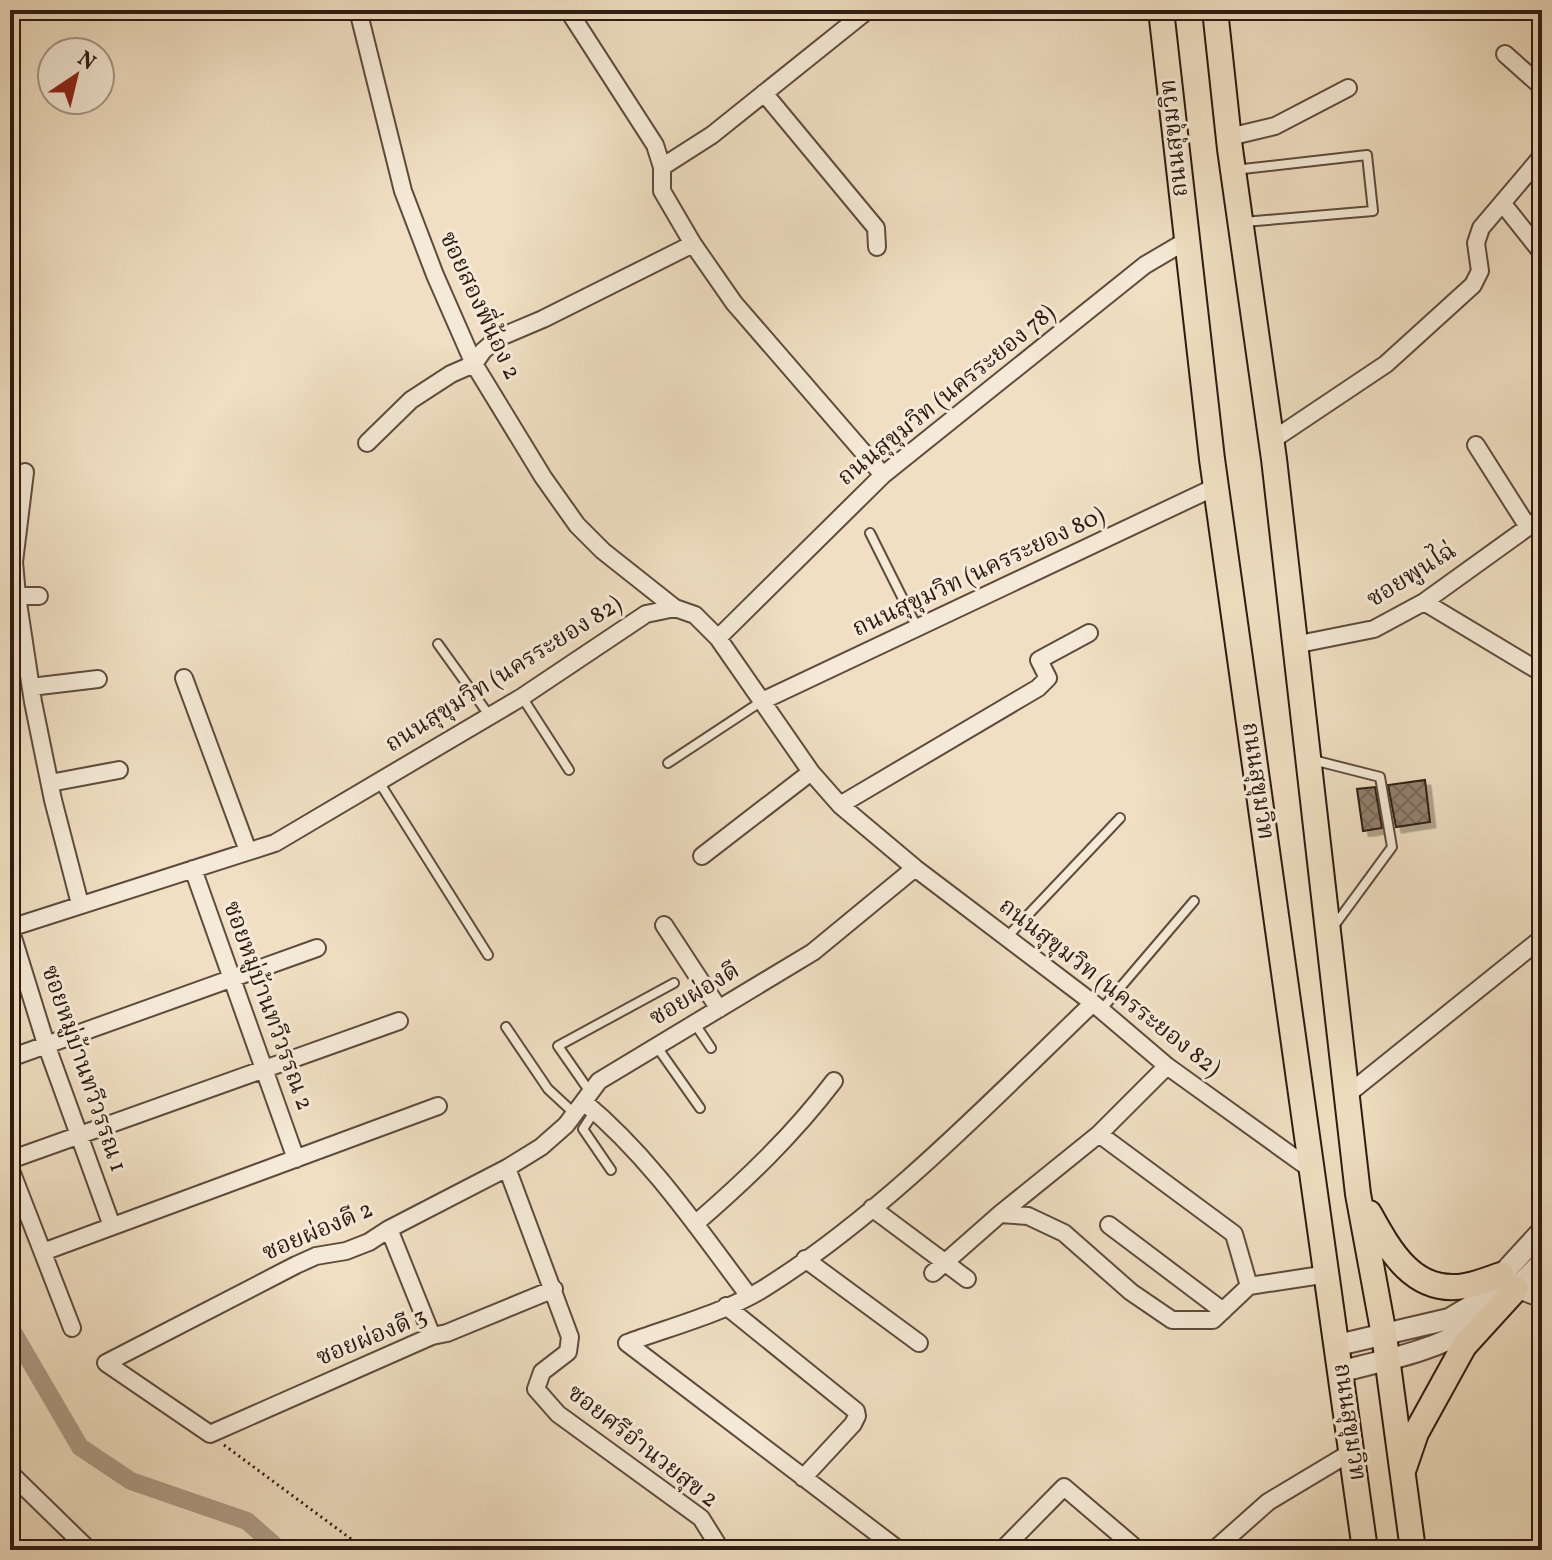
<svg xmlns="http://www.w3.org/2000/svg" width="1552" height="1560" viewBox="0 0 1552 1560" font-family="Vollkorn,'Noto Serif Thai',serif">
<defs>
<pattern id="building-cross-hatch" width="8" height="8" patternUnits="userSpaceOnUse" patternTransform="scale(2)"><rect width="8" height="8" fill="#92806e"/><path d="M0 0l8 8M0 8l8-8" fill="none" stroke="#786859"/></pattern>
<filter id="shadow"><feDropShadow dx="5.5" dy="5.5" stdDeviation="0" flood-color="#0004"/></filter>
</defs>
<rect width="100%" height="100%" fill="#f0dfc2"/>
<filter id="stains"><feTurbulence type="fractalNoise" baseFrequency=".0025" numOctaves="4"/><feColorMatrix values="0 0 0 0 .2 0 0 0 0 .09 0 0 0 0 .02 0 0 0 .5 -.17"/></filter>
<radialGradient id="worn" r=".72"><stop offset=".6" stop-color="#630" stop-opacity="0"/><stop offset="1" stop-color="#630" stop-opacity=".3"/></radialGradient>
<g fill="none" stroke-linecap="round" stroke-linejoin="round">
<path stroke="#ae9c86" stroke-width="18" d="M10 1327 80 1447 131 1481 247 1521 280 1550"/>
</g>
<path fill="url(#building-cross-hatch)" stroke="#2d1a12" stroke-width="2" filter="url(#shadow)" d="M1425 780 1430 822 1396 827 1388 785Z
M1375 787 1382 828 1363 831 1357 789Z"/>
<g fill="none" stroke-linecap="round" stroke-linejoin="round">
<g stroke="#5e4b3e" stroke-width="12">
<path id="service" d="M1234 170 1367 155 1373 211 1244 222
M870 533 917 627
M438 644 489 715
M522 697 569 770
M1313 760 1380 777 1392 847 1334 926
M668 763 762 701
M379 782 488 955
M1007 937 1120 818
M1101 1010 1194 901
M695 1024 711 1048
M506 1027 548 1089 575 1114
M657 1047 700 1108
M590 1092 558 1046 674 983
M594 1112 583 1129 611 1170"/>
</g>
<g stroke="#5e4b3e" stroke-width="20">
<path id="minor" d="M358 10 403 191 435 275 474 364 543 477 577 525 603 551 675 608
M568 10 655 145 662 167V191L693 244 734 303 883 475
M1505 54 1542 87
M764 93 876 228 877 247
M1229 137 1275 126 1348 88
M662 167 712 135 868 10
M1503 204 1542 253
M1271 441 1386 364 1473 285 1480 271 1476 243 1481 228 1542 156
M367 443 411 400 451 374 474 364 483 351 498 338 543 319 693 244
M1476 445 1528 527
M25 472 14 562 17 596 33 702 53 800 80 904
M17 596H39
M1424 602 1542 673
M718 638 883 475 1145 265 1186 241
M1294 645 1374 629 1424 602 1542 517
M184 678 248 851
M31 687 98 679
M762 701 1215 487
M50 783 119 770
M840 805 1038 688 1048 678 1039 660 1089 633
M702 856 811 772
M193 869 296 1159
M664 925 719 1009
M10 928 275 843 522 697 646 614 675 608 695 615 718 638 811 772 840 805 915 868 1093 1003 1167 1066 1313 1171
M10 928 46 1044 112 1226
M10 1058 317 948
M1348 1094 1542 938
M584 1102C651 1158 697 1227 749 1296
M1099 1134 1234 1234 1249 1286
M10 1160 399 1021
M10 1168 72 1328
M507 1168 570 1337 568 1352 542 1372 536 1389 558 1414 701 1518 721 1550
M872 1208 967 1279
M1000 1214 1099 1134 1167 1066
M695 1224C746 1180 793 1135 834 1081
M1109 1225 1223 1311
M389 1229 432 1336
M43 1252 438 1106
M805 1259 919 1343
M933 1273 1000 1214 1028 1216 1064 1233 1131 1292 1172 1320H1213L1249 1286 1328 1274
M554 1289 447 1333 432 1336 210 1434 106 1363 296 1265 316 1256 346 1251 369 1242 389 1229 507 1168 541 1147 566 1125 599 1081 813 952 915 868
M1516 1289 1542 1299
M726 1306 856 1411 857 1416 853 1424 803 1478
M627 1343C670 1327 724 1313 763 1289 883 1214 991 1101 1093 1003
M627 1343 899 1550
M10 1473 89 1550
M1002 1550 1064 1487 1138 1550
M1214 1550 1268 1502 1353 1451"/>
</g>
<g stroke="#5e4b3e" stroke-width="24">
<path id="tertiary" d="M1507 1298 1542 1262
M1338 1345 1449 1319 1476 1303 1542 1231
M1342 1371C1387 1360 1438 1350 1477 1324"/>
</g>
<g stroke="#2d1a12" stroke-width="28">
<path id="primary" d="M1161 10 1212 459 1365 1550
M1215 10 1230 149 1274 459 1358 1194 1384 1335 1413 1550
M1369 1213C1390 1251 1414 1295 1465 1286 1477 1284 1489 1279 1501 1275
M1404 1468 1416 1433 1464 1346 1516 1289"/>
</g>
<path stroke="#2d1a12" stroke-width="3" stroke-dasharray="2 4" stroke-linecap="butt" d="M224 1445 366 1550"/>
<use href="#service" stroke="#f5ead7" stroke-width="8"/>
<use href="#minor" stroke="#f5ead7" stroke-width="16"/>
<use href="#tertiary" stroke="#f5ead7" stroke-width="20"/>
<use href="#primary" stroke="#f0dfc2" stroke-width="24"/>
</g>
<g text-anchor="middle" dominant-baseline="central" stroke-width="6" stroke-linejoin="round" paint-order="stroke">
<g font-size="24" fill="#2d1a12" stroke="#f5ead7">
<text transform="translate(1175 138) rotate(-96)">ถนนสุขุมวิท</text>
<text transform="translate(479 306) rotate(65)">ซอยสองพี่น้อง 2</text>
<text transform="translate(947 396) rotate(-39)">ถนนสุขุมวิท (นครระยอง 78)</text>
<text transform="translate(979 573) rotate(-25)">ถนนสุขุมวิท (นครระยอง 80)</text>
<text transform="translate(1412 576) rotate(-32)">ซอยพูนไฉ่</text>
<text transform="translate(504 675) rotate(-32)">ถนนสุขุมวิท (นครระยอง 82)</text>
<text transform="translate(1257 781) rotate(82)">ถนนสุขุมวิท</text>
<text transform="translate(1109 988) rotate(38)">ถนนสุขุมวิท (นครระยอง 82)</text>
<text transform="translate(695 995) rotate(-31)">ซอยผ่องดี</text>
<text transform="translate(267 1006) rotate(70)">ซอยหมู่บ้านทวีวรรณ 2</text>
<text transform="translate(83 1069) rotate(71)">ซอยหมู่บ้านทวีวรรณ 1</text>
<text transform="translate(318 1232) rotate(-23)">ซอยผ่องดี 2</text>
<text transform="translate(372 1338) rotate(-22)">ซอยผ่องดี 3</text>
<text transform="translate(1349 1422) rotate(82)">ถนนสุขุมวิท</text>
<text transform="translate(642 1447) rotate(38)">ซอยศรีอำนวยสุข 2</text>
</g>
</g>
<rect width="1552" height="1560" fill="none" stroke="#f0dfc2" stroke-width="40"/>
<rect x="12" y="12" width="1528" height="1536" fill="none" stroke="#2d1a12" stroke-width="4"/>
<rect x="20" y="20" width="1512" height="1520" fill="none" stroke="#2d1a12" stroke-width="2"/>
<g transform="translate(76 76) rotate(35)"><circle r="38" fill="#f5ead7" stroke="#a59788" stroke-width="2"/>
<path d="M0-6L14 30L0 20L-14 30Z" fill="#8f2418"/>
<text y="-12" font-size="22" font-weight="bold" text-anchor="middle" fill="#2d1a12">N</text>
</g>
<rect width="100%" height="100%" filter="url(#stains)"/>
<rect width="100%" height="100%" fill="url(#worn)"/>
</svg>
